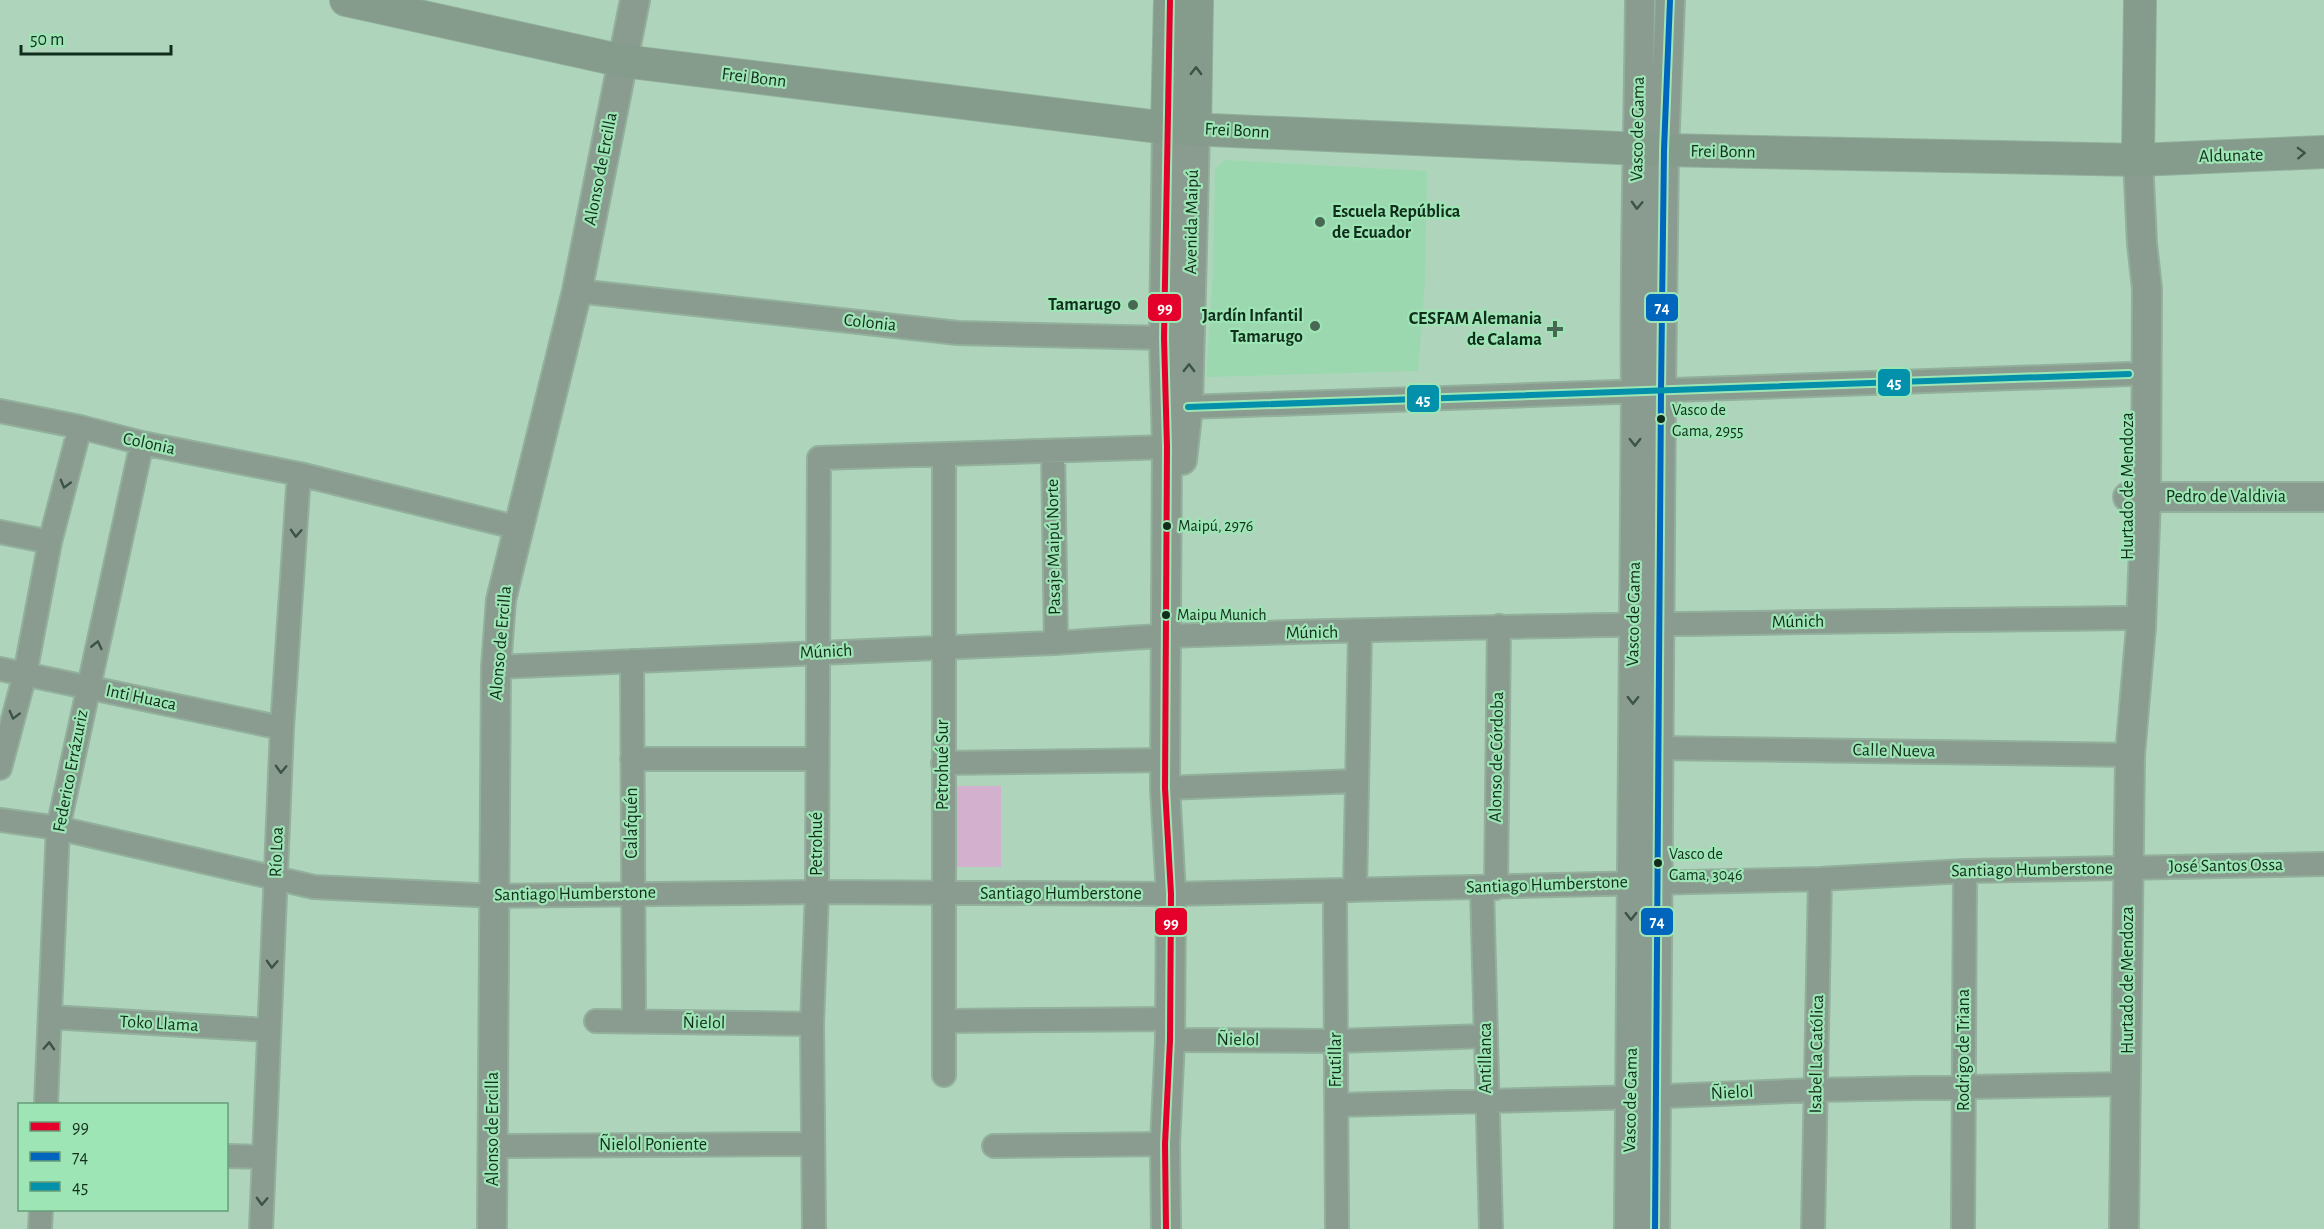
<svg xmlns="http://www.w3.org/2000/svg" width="2324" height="1229" viewBox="0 0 2324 1229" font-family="'Alegreya Sans',sans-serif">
<rect width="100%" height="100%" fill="#aed5bb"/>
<path fill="#9bd8af" d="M1225 160 1427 171 1425 282 1418 371 1206 377 1213 274 1215 169Z"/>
<path fill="#d2b0ce" d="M952 786H1001V867H953Z"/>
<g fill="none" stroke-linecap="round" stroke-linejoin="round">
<g stroke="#92b09c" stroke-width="26">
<path id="minor" d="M577 291 958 333 1164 338
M1188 407 2129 374
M0 411 80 427 142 443 299 474 519 528
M1053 451 1056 643
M0 532 50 542
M632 661 634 1022
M496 667C682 658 868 651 1053 643 1092 641 1130 637 1168 636 1488 625 1808 622 2128 618
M0 669 282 728
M1657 748 2130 755
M632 759H817
M943 763 1165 760
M0 768 25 674 50 542 80 427
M1165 788 1357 781
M0 820 58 828 314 887 495 896 817 892 1171 894 1820 879 1965 871 2324 864
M1482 888 1491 1229
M1496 888 1499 626
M1355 890 1360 632
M1335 891 1337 1229
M50 1017 268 1030
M596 1021 812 1024
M945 1021 1170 1019
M1170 1040 1337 1041 1486 1036
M944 1075V455
M46 1104 58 828 142 443
M1337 1105 1641 1097 1816 1090 2127 1084
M493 1146 813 1144
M994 1146 1165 1144
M226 1156 263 1157
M40 1229 41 1210
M261 1229 282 728 299 474
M814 1229 812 1024 817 892 819 458 1167 447
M1813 1229 1820 879
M1963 1229 1965 871"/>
</g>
<g stroke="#92b09c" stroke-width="32">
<path id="tertiary" d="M1182 460 1188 407 1195 130
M2128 497H2324
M492 1229 496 667 501 600 577 291 635 0
M1166 1229 1165 1144 1170 1040 1171 894 1165 788 1167 447 1164 338 1167 128
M1629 1229 1636 392C1634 262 1639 131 1640 0
M1655 1229 1661 391 1664 150 1670 0
M2124 1229 2130 755 2141 627 2146 498 2147 289 2142 243 2138 160"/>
</g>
<g stroke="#92b09c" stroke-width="34">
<path id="secondary" d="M346 0 623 61 1167 128 1664 150 2138 160 2324 152
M1167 128 1170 0
M1195 130 1197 0
M2138 160 2140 0"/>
</g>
<use href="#minor" stroke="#8a9c90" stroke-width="22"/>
<use href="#tertiary" stroke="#8a9c90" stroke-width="28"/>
<use href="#secondary" stroke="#859b8c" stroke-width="32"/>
<g stroke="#9ee5b5" stroke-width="10">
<path id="bus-1" d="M1166 1229 1165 1144 1170 1040 1171 894 1165 788 1167 447 1164 338 1170 0"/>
</g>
<g stroke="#9ee5b5" stroke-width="10">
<path id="bus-2" d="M1655 1229 1661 391 1664 150 1670 0"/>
</g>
<g stroke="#9ee5b5" stroke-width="10">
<path id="bus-3" d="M1188 407 2129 374"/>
</g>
<use href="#bus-1" stroke="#e4002b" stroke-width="6"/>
<use href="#bus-2" stroke="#0065bd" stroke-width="6"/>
<use href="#bus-3" stroke="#0390aa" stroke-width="6"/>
</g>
<defs><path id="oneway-chevron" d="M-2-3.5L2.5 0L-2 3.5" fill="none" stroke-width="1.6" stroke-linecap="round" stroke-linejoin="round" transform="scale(1.5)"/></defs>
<g stroke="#3a5443">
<use href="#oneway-chevron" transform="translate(1196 71) rotate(-89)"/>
<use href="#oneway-chevron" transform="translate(2301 153) rotate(-2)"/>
</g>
<g stroke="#3b5445">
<use href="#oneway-chevron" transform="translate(1637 205) rotate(92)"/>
<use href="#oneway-chevron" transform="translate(1189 368) rotate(-89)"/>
<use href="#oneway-chevron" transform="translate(1635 442) rotate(90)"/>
<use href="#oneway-chevron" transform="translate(65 484) rotate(105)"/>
<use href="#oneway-chevron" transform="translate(296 533) rotate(93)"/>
<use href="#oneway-chevron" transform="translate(97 645) rotate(-77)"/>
<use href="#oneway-chevron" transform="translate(1633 700) rotate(91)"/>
<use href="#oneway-chevron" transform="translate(14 715) rotate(105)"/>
<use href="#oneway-chevron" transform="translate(281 769) rotate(92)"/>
<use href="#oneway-chevron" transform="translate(1631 916) rotate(90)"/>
<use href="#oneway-chevron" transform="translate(272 964) rotate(93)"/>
<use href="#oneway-chevron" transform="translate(49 1046) rotate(-87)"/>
<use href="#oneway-chevron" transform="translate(262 1201) rotate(92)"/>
</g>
<g fill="#486854" stroke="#9ee5b5" stroke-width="2">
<circle cx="1320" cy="222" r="6"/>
<circle cx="1133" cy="305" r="6"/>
<circle cx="1315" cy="326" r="6"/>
<path d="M1552 320h6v6h6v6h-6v6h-6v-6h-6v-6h6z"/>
</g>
<g fill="#112e1c" stroke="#9ee5b5" stroke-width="2">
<circle cx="1661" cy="419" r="5"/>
<circle cx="1167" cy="526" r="5"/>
<circle cx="1166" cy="615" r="5"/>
<circle cx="1658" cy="863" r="5"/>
</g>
<g text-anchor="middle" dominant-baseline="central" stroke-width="4.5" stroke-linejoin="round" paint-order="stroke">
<g font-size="16" fill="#112e1c" stroke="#9ee5b5" text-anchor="start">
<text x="1672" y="410">Vasco de<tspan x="1672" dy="21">Gama, 2955</tspan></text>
<text x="1178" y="526">Maipú, 2976</text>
<text x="1177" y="615">Maipu Munich</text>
<text x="1669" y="854">Vasco de<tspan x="1669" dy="21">Gama, 3046</tspan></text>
</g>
<g font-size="18" fill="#112e1c" stroke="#9ee5b5">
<text transform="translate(754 78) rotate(7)">Frei Bonn</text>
<text transform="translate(1638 129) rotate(-89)">Vasco de Gama</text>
<text transform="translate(1237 131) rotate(3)">Frei Bonn</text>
<text transform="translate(1723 152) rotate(1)">Frei Bonn</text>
<text transform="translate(2231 156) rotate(-2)">Aldunate</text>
<text transform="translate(601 169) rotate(-79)">Alonso de Ercilla</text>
<text transform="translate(1192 222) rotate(-89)">Avenida Maipú</text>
<text transform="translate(870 323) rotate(6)">Colonia</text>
<text transform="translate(149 444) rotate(12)">Colonia</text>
<text transform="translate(2128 486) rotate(-90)">Hurtado de Mendoza</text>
<text x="2226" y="497">Pedro de Valdivia</text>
<text transform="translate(1054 547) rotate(-91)">Pasaje Maipú Norte</text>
<text transform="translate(1634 614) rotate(-89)">Vasco de Gama</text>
<text transform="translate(1798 622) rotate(-1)">Múnich</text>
<text transform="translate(1312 633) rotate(-1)">Múnich</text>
<text transform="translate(501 643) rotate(-85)">Alonso de Ercilla</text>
<text transform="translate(826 652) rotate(-3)">Múnich</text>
<text transform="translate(141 698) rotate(12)">Inti Huaca</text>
<text transform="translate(1894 751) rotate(1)">Calle Nueva</text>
<text transform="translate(1497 757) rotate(-89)">Alonso de Córdoba</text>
<text transform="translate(943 765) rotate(-90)">Petrohué Sur</text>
<text transform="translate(71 771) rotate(-79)">Federico Errázuriz</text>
<text transform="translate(632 823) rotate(-90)">Calafquén</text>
<text transform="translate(817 844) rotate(-90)">Petrohué</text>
<text transform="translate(277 852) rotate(-88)">Río Loa</text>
<text transform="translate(2226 866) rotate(-1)">José Santos Ossa</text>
<text transform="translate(2032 870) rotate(-1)">Santiago Humberstone</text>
<text transform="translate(1547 885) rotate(-2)">Santiago Humberstone</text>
<text transform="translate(575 894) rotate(-1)">Santiago Humberstone</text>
<text x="1061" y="894">Santiago Humberstone</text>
<text transform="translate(2128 980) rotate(-90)">Hurtado de Mendoza</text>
<text transform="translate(704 1023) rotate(1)">Ñielol</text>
<text transform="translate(159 1024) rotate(3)">Toko Llama</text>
<text transform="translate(1238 1040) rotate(1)">Ñielol</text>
<text transform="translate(1964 1050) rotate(-90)">Rodrigo de Triana</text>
<text transform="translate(1817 1054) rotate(-89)">Isabel La Católica</text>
<text transform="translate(1486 1058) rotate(-90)">Antillanca</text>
<text transform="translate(1336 1060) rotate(-90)">Frutillar</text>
<text transform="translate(1732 1093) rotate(-3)">Ñielol</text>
<text transform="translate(1631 1100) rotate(-89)">Vasco de Gama</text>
<text transform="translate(493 1129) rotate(-90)">Alonso de Ercilla</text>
<text x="653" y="1145">Ñielol Poniente</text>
</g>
<g font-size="18" font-weight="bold" fill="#112e1c" stroke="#9ee5b5" text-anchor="end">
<text x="1332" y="212" text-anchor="start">Escuela República<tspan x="1332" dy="21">de Ecuador</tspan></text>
<text x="1121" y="305">Tamarugo</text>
<text x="1303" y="316">Jardín Infantil<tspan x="1303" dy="21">Tamarugo</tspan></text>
<text x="1542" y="319">CESFAM Alemania<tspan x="1542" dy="21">de Calama</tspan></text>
</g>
</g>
<g stroke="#9ee5b5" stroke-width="2">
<rect x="1645" y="293" width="34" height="29" rx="6" fill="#0065bd"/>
<rect x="1147" y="293" width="35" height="29" rx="6" fill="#e4002b"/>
<rect x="1877" y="368" width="34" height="29" rx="6" fill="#0390aa"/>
<rect x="1406" y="384" width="34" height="29" rx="6" fill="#0390aa"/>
<rect x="1640" y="907" width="34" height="29" rx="6" fill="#0065bd"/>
<rect x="1154" y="907" width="34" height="29" rx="6" fill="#e4002b"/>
</g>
<g font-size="16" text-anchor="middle" font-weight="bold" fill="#fff">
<text x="1662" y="313">74</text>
<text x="1165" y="313">99</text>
<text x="1894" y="388">45</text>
<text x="1423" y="405">45</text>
<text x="1657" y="927">74</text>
<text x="1171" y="928">99</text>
</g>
<rect x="18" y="1103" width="210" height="108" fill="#9ee5b5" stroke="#669c78" stroke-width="1.5"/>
<rect x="30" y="1122" width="30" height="9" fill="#e4002b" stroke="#669c78" stroke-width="1.5"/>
<text x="72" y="1133" font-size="18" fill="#112e1c">99</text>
<rect x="30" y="1152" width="30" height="9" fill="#0065bd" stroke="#669c78" stroke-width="1.5"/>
<text x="72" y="1163" font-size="18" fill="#112e1c">74</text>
<rect x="30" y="1182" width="30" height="9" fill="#0390aa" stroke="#669c78" stroke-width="1.5"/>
<text x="72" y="1193" font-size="18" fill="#112e1c">45</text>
<path d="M21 45v9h150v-9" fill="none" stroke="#112e1c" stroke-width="3"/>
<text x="30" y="45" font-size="18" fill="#112e1c" stroke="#9ee5b5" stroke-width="4.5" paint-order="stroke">50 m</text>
</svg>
